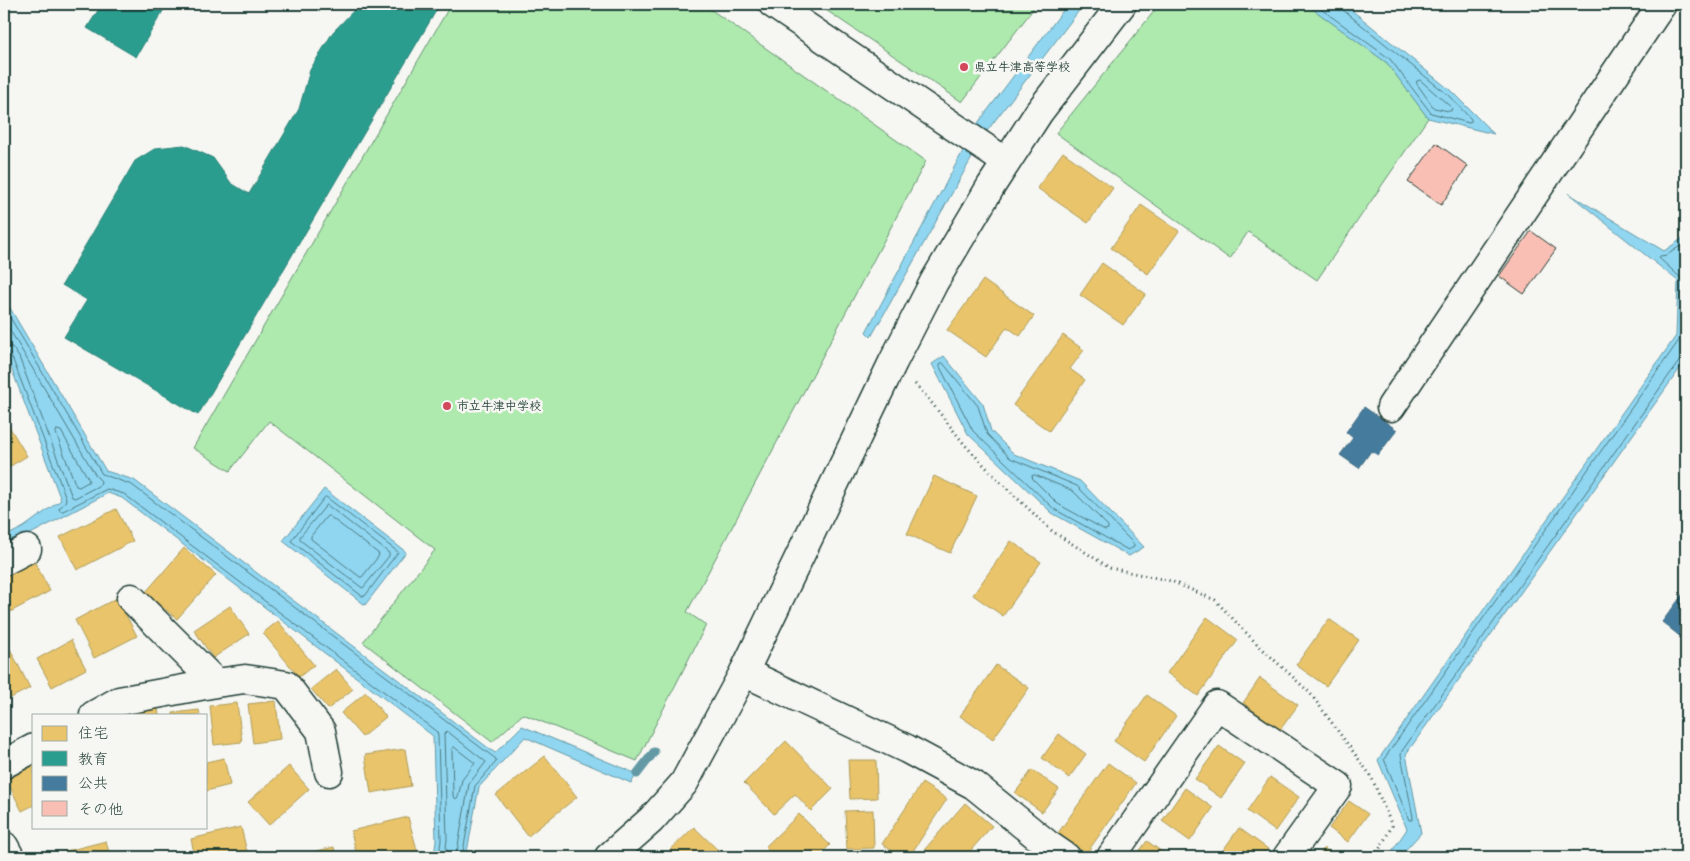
<svg xmlns="http://www.w3.org/2000/svg" width="1690" height="861" viewBox="0 0 1690 861" font-family="'Shantell Sans','Klee One',sans-serif">
<rect width="100%" height="100%" fill="#f6f6f2"/>
<filter id="ink" filterUnits="userSpaceOnUse"><feTurbulence type="fractalNoise" baseFrequency=".02" numOctaves="2"/><feDisplacementMap in="SourceGraphic" scale="10" xChannelSelector="R" yChannelSelector="G"/><feConvolveMatrix kernelMatrix="1 2 1 2 8 2 1 2 1" color-interpolation-filters="sRGB"/></filter>
<g filter="url(#ink)">
<path fill="#aee9ae" stroke="#669371" d="M451 4H703L926 161 687 612 706 625 637 761 523 714 492 742 363 642 435 550 269 421 230 471 193 448Z
M817 4H1037L962 102Z
M1160 4H1306L1387 63 1428 118 1317 280 1248 232 1230 259 1056 133Z"/>
<path fill="#90d6f1" stroke="#6399a5" d="M1068 4H1084L987 131 871 337 866 332 978 123Z
M1306 4H1344L1450 90 1494 134 1428 118 1387 63Z
M1568 193 1664 251 1686 236V360L1406 754 1421 833 1399 857H1388L1407 829 1378 760 1676 336 1678 281Z
M4 298 106 471 134 480 495 753 522 726 637 774 631 783 525 737 479 787 466 857H434L436 840 433 736 122 498 108 493 4 548V537L24 527 61 500 9 362 4 353Z
M944 356 983 404 991 431 1014 454 1080 481 1144 547 1129 556 1052 513 968 434 932 364Z
M324 489 406 552 365 605 283 541Z"/>
<path fill="#e9c46a" stroke="#ac9c5a" d="M1063 152 1113 188 1088 223 1037 188Z
M1141 205 1179 231 1148 274 1111 248Z
M1102 263 1146 294 1123 325 1080 295Z
M983 280 1034 316 1020 336 1007 327 986 357 947 330Z
M1063 335 1084 350 1070 369 1085 380 1049 431 1013 405Z
M4 418 27 456 4 470Z
M934 476 977 496 950 553 907 534Z
M116 509 133 541 77 570 60 537Z
M1011 541 1041 562 1003 616 973 595Z
M184 548 216 575 177 619 145 593Z
M33 559 50 591 10 612 4 600V574Z
M117 598 137 636 94 658 75 620Z
M230 606 249 634 213 658 194 630Z
M1207 617 1238 640 1198 696 1167 673Z
M1329 619 1359 640 1326 686 1296 665Z
M278 621 314 665 299 677 263 633Z
M71 640 86 669 52 687 37 659Z
M8 645 30 688 5 701 4 698V647Z
M996 665 1029 688 993 739 960 716Z
M336 669 353 689 328 709 311 689Z
M1260 678 1298 705 1280 730 1243 703Z
M366 692 386 717 362 737 341 713Z
M1147 695 1176 716 1144 762 1114 741Z
M276 701 280 739 253 743 248 704Z
M237 703 242 742 214 745 210 706Z
M158 709 159 715H132V712Z
M199 710 200 715H173V713Z
M1059 734 1086 754 1069 778 1042 758Z
M786 741 833 789 811 811 795 794 774 814 744 783Z
M1219 746 1245 764 1221 798 1195 779Z
M405 749 411 786 371 793 365 755Z
M545 756 577 797 528 836 496 795Z
M224 758 230 785 206 791V762Z
M848 760H876L877 798 850 799Z
M1108 763 1136 783 1086 854 1058 833Z
M34 765V805L22 811 6 779Z
M289 766 309 789 269 825 248 802Z
M1032 770 1059 789 1042 812 1015 793Z
M1270 777 1299 797 1275 831 1247 811Z
M922 783 947 799 909 857H902L882 844Z
M1185 788 1213 808 1190 841 1162 821Z
M1349 801 1368 814 1348 842 1329 828Z
M965 803 992 826 965 857H935L925 849Z
M873 810 874 848 847 849 845 811Z
M799 814 830 845 818 857H775L765 847Z
M408 817 419 857H357L351 831Z
M241 827 247 852 227 857H195L191 839Z
M694 827 725 857H663Z
M1239 828 1268 849 1261 857H1218Z
M106 841 110 857H56L55 854Z
M1147 841 1169 857H1135Z
M334 847 336 857H292Z
M1324 848 1337 857H1318Z"/>
<path fill="#2a9d8f" stroke="#278074" d="M102 4H167L136 57 87 28Z
M360 4H440L198 415 64 337 87 300 62 285 135 161 156 148 184 145 213 158 231 183 249 194 299 109 310 70 333 32Z"/>
<path fill="#457b9d" stroke="#3a687e" d="M1364 407 1397 430 1378 455 1371 451 1359 468 1340 455 1353 438 1346 432Z
M1686 590V641L1662 622Z"/>
<g fill="none" stroke-linecap="round" stroke-linejoin="round">
<path stroke="#4c7a80" stroke-width="1" d="M1314 4 1390 59 1431 113 1469 123 1471 122V119L1447 94 1343 10 1341 4
M1417 81 1420 80 1452 108 1451 111H1449L1434 108 1417 84Z
M1686 242 1667 255 1660 256 1659 258 1683 280 1680 339 1384 759 1409 820H1412L1413 817 1401 755 1402 751 1680 360 1686 357
M4 307 102 474 132 485 496 759V762L475 786 462 857
M4 320 96 476 101 481 100 485 75 498 72 497 19 357 12 347 4 345
M4 351 9 353 13 360 66 498 65 503 59 508 60 511H63L107 489 124 494 437 732 438 736 441 840 439 857
M943 363 978 406 987 434 1010 458 1077 486 1134 544V547L1128 550 1054 509 973 431 940 367V364Z
M57 430 61 431 89 480 88 482 79 487 76 486 56 433Z
M1035 475 1073 491 1108 526V529L1105 530 1058 504 1033 479 1032 476Z
M326 497 398 552 365 596H362L291 541 324 498Z
M327 505 389 553V556L363 588 361 587 300 540V537Z
M329 516 379 554 378 557 362 577H360L311 539V536L326 517Z
M454 747 475 763 462 780 458 797 456 799 453 796 452 749Z
M445 857 447 839 444 734 447 731 486 762 469 784 456 857"/>
<path stroke="#6399a5" stroke-width="9" d="M637 774 654 752"/>
</g>
<path fill="#fabfb4" stroke="#1f3d34" d="M1436 143 1468 166 1441 205 1408 182Z
M1531 231 1556 249 1524 294 1499 276Z"/>
<g fill="none" stroke-linecap="round" stroke-linejoin="round">
<g stroke="#1f3d34" stroke-width="31">
<path id="street" d="M773 4 1006 162
M1391 407 1662 4
M4 561 27 549
M131 598 216 683
M744 672 907 749 974 785 1047 844 1066 857
M94 715 119 701 216 683 245 679 286 685 321 731 329 772
M4 764 34 748
M1111 857 1217 705 1338 786 1287 857"/>
</g>
<g stroke="#1f3d34" stroke-width="31">
<path id="secondary" d="M4 846 10 857
M609 857 651 820 684 783 744 672 893 362 934 282 991 186 1039 112 1122 4"/>
</g>
<path stroke="#1f3d34" stroke-width="3" stroke-dasharray="1 4" stroke-linecap="butt" d="M915 384 927 397 965 445 998 480 1052 531 1110 568 1171 581 1215 600 1255 642 1310 693 1371 776 1392 826 1375 857"/>
<use href="#street" stroke="#f6f6f2" stroke-width="28"/>
<use href="#secondary" stroke="#f6f6f2" stroke-width="28"/>
</g>
</g>
<g fill="#d1495b" stroke="#f6f6f2" stroke-width="2">
<circle cx="964" cy="67" r="5"/>
<circle cx="447" cy="406" r="5"/>
</g>
<g text-anchor="middle" dominant-baseline="central" stroke-width="5" stroke-linejoin="round" paint-order="stroke">
<g font-size="12" font-weight="bold" fill="#1f3d34" stroke="#f6f6f2" text-anchor="start">
<text x="974" y="67">県立牛津高等学校</text>
<text x="457" y="406">市立牛津中学校</text>
</g>
</g>
<rect width="1690" height="861" fill="none" stroke="#f6f6f2" stroke-width="20"/>
<rect x="10" y="10" width="1670" height="841" fill="none" stroke="#1f3d34" stroke-width="2" filter="url(#ink)"/>
<rect x="32" y="714" width="175" height="115" fill="#f6f6f2" stroke="#a0aca6"/>
<rect x="42" y="726" width="25" height="15" fill="#e9c46a" stroke="#a0aca6"/>
<text x="78" y="738" font-size="15" fill="#1f3d34">住宅</text>
<rect x="42" y="751" width="25" height="15" fill="#2a9d8f" stroke="#a0aca6"/>
<text x="78" y="764" font-size="15" fill="#1f3d34">教育</text>
<rect x="42" y="776" width="25" height="15" fill="#457b9d" stroke="#a0aca6"/>
<text x="78" y="788" font-size="15" fill="#1f3d34">公共</text>
<rect x="42" y="801" width="25" height="15" fill="#fabfb4" stroke="#a0aca6"/>
<text x="78" y="814" font-size="15" fill="#1f3d34">その他</text>
</svg>
